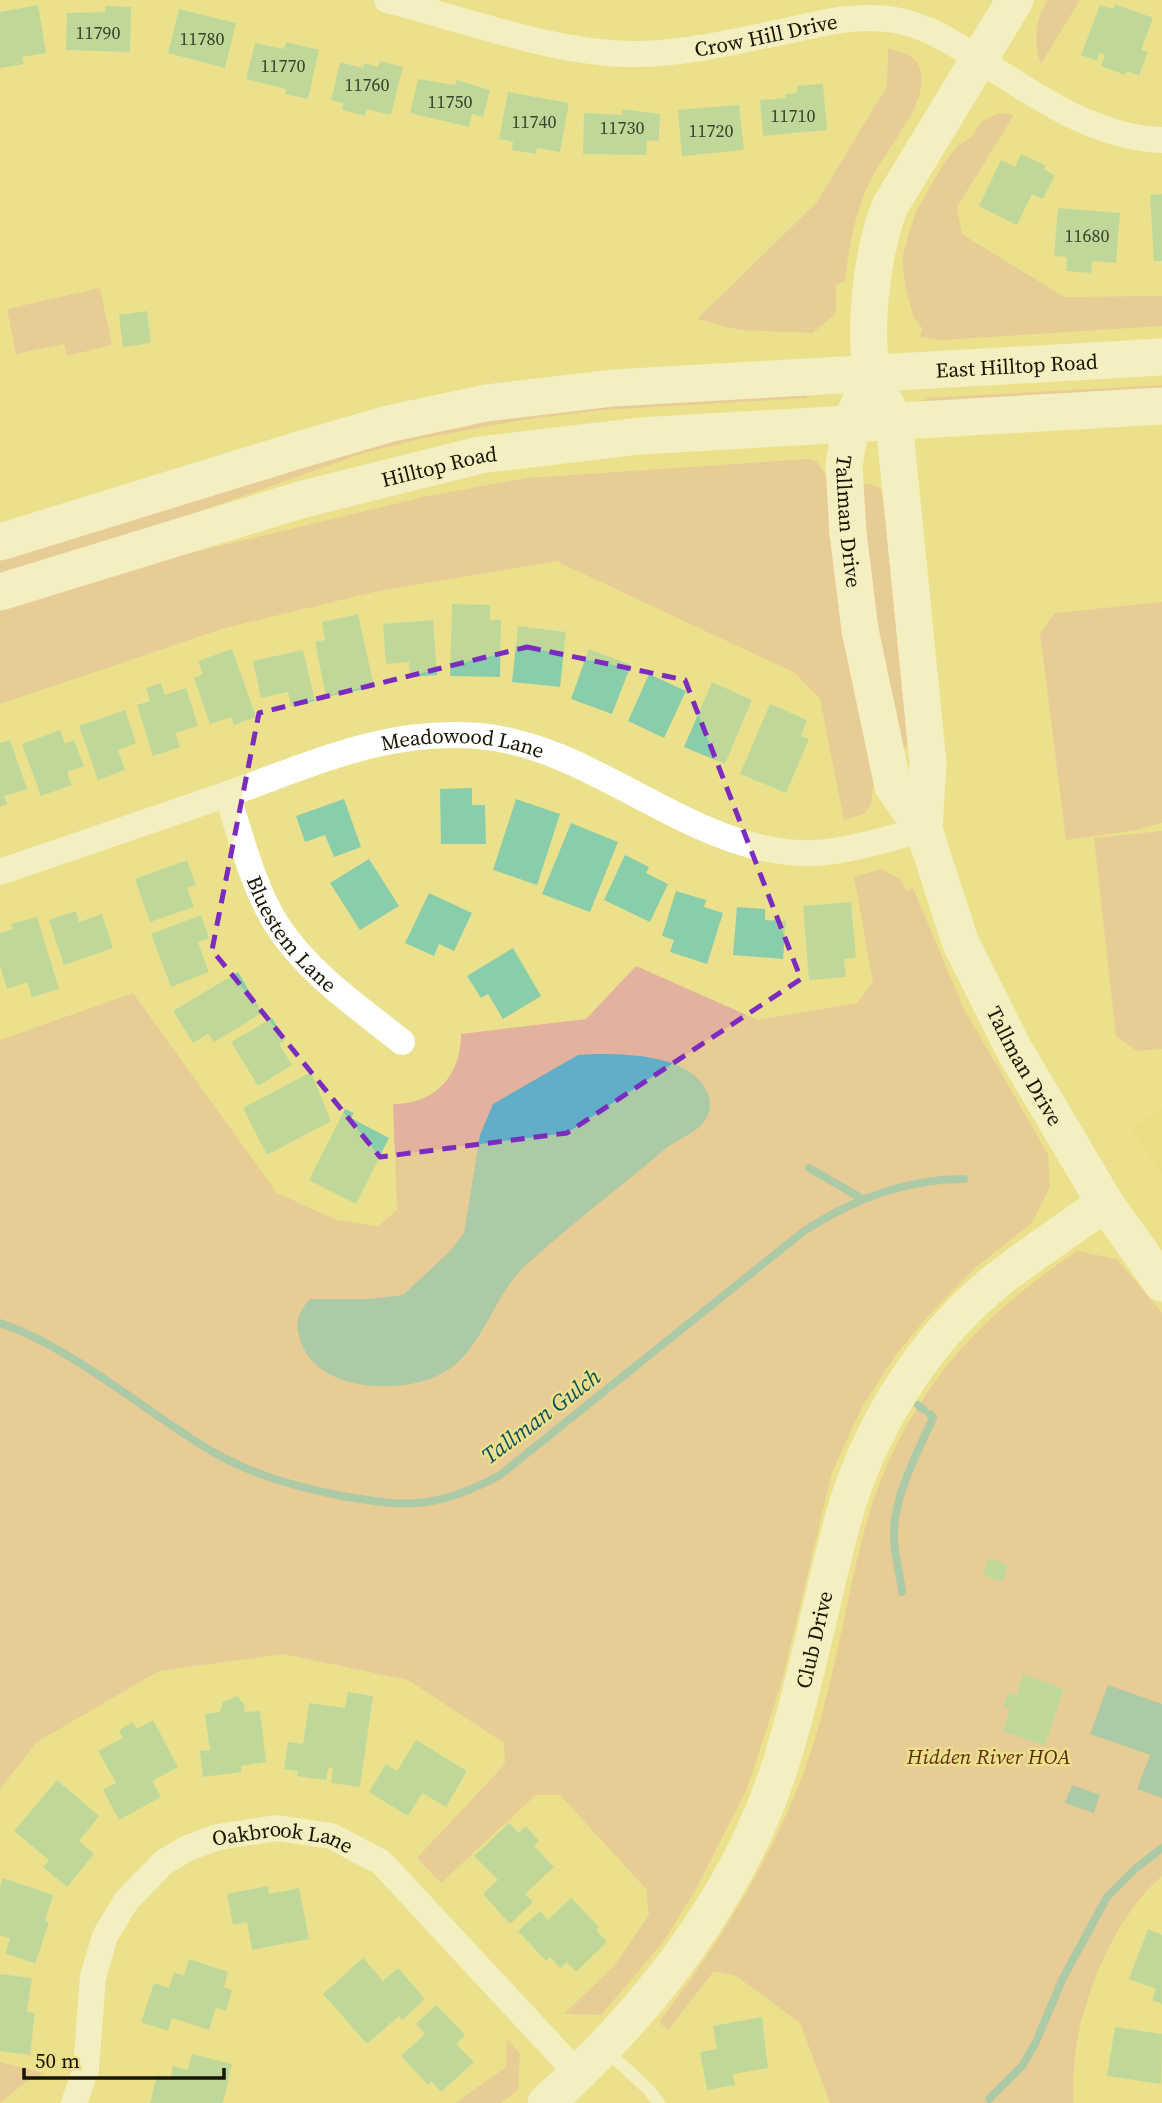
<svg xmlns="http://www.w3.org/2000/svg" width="1162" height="2103" viewBox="0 0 1162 2103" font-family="'Source Serif 4',serif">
<rect width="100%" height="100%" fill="#ebe18c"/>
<path fill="#e6da7b" d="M1162 1109V1173L1131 1129Z"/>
<path fill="#e3b29f" d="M1048 0H1080L1041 64C1033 43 1035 19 1048 0Z
M888 49C901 52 918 55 921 72 928 106 883 152 869 183 855 215 848 247 845 282L836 284V313L813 333 739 330 697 319 817 202 887 86Z
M998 113 1014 115 957 207 962 234 1064 297 1162 296V326L943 340 920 337 922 328 914 318 906 289 902 260 909 232 917 210 942 166 957 146 971 137 981 122Z
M100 288 112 345 67 356 64 344 16 354 7 309Z
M1162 385V391L924 403 927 398Z
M806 392 807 398 604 410 522 420 425 438 367 452 150 529 0 575V557L356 450 467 424 564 410Z
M808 459 816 461 831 482 874 779 871 803 865 814 844 820 820 699 795 673 556 561 374 592 225 628 0 704V609L174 557 432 495 528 478Z
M866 483 880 488 884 497 912 742 904 748 897 746 856 493Z
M1162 602V823L1136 830 1066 840 1040 633 1055 613Z
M1162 831V1049L1137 1051 1116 1036 1094 838Z
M882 869 899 879 907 891 913 888 964 1009 1048 1154 1050 1187 1032 1223 975 1268 926 1318 895 1356 862 1407 832 1472 782 1681 747 1789 693 1894 664 1941 601 2015 564 2014 614 1966 649 1915 646 1889 560 1795H536L441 1883 417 1858 505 1764 504 1743 408 1680 283 1654 159 1671 37 1742 0 1789V1040L133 993 277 1193 337 1220 378 1226 397 1210 393 1104C435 1104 461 1076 461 1034L586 1019 636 966 758 1020 857 1003 873 982 854 877Z
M1077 1251 1117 1259 1162 1313V1876C1117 1914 1085 1990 1076 2048 1073 2066 1074 2085 1073 2103H830L800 2023 736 1976 714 1971 668 2030 659 2022C720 1942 771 1861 806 1766 832 1693 843 1615 862 1540 895 1409 967 1325 1077 1251Z
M507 2039 520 2054 518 2090 501 2103H455L506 2067Z
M0 2062 44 2073 26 2082 0 2103Z"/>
<path fill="#62aec8" d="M595 1054C630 1054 693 1055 708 1094 711 1102 711 1110 706 1119 697 1134 676 1139 664 1150 618 1189 571 1224 526 1265 491 1297 482 1358 435 1377 392 1395 312 1390 299 1336 295 1320 299 1311 310 1299H370L403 1295 450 1251 464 1233 480 1135 493 1104 578 1055Z
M1108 1685 1162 1704V1798L1137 1789 1150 1755 1090 1734Z
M1072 1785 1100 1795 1094 1813 1065 1803Z"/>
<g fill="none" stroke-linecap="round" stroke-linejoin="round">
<path stroke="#62aec8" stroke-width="8" d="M809 1168 861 1198
M0 1323C74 1348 145 1412 213 1452 253 1475 297 1487 342 1496 410 1508 439 1508 500 1475L804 1231C853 1199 905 1179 964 1179
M918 1405 924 1410
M902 1592C900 1572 893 1553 894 1532 895 1493 917 1454 933 1418L930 1414
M989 2099 1022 2066 1035 2044 1063 1978 1107 1897 1135 1869 1162 1848"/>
</g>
<path fill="#8acdab" d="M1115 4 1153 18 1141 50 1148 52 1139 76 1127 71 1125 75 1101 66 1105 55 1099 53 1097 61 1081 55 1100 5 1113 9Z
M38 5 46 53 22 57 24 64 0 68V12Z
M105 6 131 7 130 52 66 50 67 13 106 12Z
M179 9 236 23 225 68 168 53Z
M286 42 319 50 308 99 285 94 286 89 246 79 255 43 284 49Z
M380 61 403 67 391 115 367 109 365 116 342 110 343 103 331 100 340 62 363 68 364 63 378 67Z
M418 79 455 85 457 80 490 90 483 117 472 114 469 127 410 113Z
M823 84 827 130 763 136 760 100 786 98 785 94 797 93V86Z
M508 92 569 103 560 152 537 148 536 154 512 150 513 142 499 139Z
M739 105 744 150 682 156 678 110Z
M622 109 660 114 659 141 647 140 646 155 583 154 584 113 622 115Z
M1021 154 1046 166 1044 170 1055 175 1043 199 1032 194 1017 225 979 206 1001 160 1015 167Z
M1162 194V261H1154L1150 195Z
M1058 208 1120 213 1116 263 1092 261 1091 273 1066 271 1067 257 1054 256Z
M147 311 151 343 123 347 119 315Z
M452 604 490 605V620H501L500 677 450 676Z
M358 614 374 687 326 697 315 642 325 640 322 622Z
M433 620 437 675 410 677 409 662 386 664 383 624Z
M518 626 566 632 560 687 512 682Z
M232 649 256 717 234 725 231 717 210 724 194 678 203 674 198 661Z
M589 649 631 665 612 714 571 699Z
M303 650 315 701 291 706 288 692 261 698 253 661Z
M649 674 686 691 664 738 628 721Z
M712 682 752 700 725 764 684 747Z
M161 683 165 695 186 688 198 726 175 733 180 747 153 756 137 705 150 701 146 688Z
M770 704 807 720 801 736 809 739 786 793 740 774Z
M125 710 136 743 118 750 125 770 98 780 79 726Z
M60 730 65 744 74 740 84 766 67 772 72 785 41 796 22 744Z
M10 740 27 789 4 796 7 804 0 807V743Z
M472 788V805H485L486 844H441L440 789Z
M344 799 361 847 334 857 325 835 305 842 296 816Z
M516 799 560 814 537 885 493 870Z
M571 823 618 842 590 912 542 894Z
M625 855 649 867 646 873 668 884 650 922 604 900Z
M369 859 399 906 360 930 330 883Z
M187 860 196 885 187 888 194 907 150 922 135 879Z
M676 891 706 900 704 907 723 913 707 964 670 952 674 940 662 936Z
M429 893 472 913 454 951 439 944 434 956 405 943Z
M851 902 856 958 844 959 846 977 809 980 803 906Z
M737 907 765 909V920L786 921 783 959 733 955Z
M76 911 79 922 102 914 113 948 64 965 49 920Z
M201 915 209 938 198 942 209 972 171 987 151 934Z
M37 917 59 989 32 997 27 982 7 989 0 966V933L13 929 11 924Z
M513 948 541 996 503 1019 488 994 481 998 467 976Z
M238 972 262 1013 214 1042 208 1034 193 1043 173 1011Z
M272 1018 285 1040 279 1044 292 1065 258 1086 231 1042Z
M311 1072 331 1121 267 1155 243 1108Z
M345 1109 354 1113 351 1118 389 1138 356 1204 309 1180Z
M989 1558 1008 1565 1002 1582 983 1575Z
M1023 1674 1064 1689 1045 1746 1003 1731 1010 1709 1003 1707 1006 1698 1008 1693 1016 1696Z
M348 1692 373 1696 360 1787 331 1783 333 1768H328L326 1780 297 1776 298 1771 284 1769 288 1742 303 1744 309 1703 345 1708Z
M237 1696 244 1704 245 1712 260 1711 266 1762 241 1766V1772L203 1777 200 1751 210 1750 205 1714 220 1712 223 1702Z
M153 1720 178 1767 152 1781 161 1797 119 1820 103 1790 116 1783 98 1751 123 1738 119 1730 133 1722 137 1729Z
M416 1740 467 1771 446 1807 422 1793 408 1816 369 1792 386 1764 397 1771Z
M57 1780 99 1816 79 1841 94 1854 67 1887 43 1867 49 1860 14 1831Z
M509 1823 519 1833 526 1826 539 1841 534 1846 554 1867 525 1894 533 1902 510 1924 483 1894 498 1880 474 1856Z
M3 1878 53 1895 45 1920 49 1923 35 1964 5 1953 10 1939 0 1935V1887Z
M268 1886 269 1894 299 1888 309 1939 252 1950 247 1922 233 1925 227 1894Z
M571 1898 599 1927 596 1930 607 1942 576 1972 567 1962 560 1968 550 1957 546 1961 518 1931 540 1911 548 1920Z
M1148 1929 1162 1935V2004L1152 2000 1156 1989 1129 1979Z
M363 1958 383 1981 398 1968 425 1999 402 2020 399 2016 367 2044 323 1994Z
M189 1959 228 1972 224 1987 232 1990 226 2011 216 2008 209 2030 172 2018 168 2031 141 2022 154 1983 169 1988 174 1972 184 1976Z
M0 1974 32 1978 27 2012 35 2013 30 2055 0 2051Z
M436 2005 465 2035 456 2044 474 2062 441 2092 431 2081 428 2085 401 2056 425 2034 416 2024Z
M762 2017 768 2068 733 2074 735 2085 707 2090 700 2052 717 2049 713 2026Z
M1115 2027 1162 2034 1161 2084 1107 2076Z
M192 2054 232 2064 223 2103H150L157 2075 170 2079 173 2066 188 2070Z"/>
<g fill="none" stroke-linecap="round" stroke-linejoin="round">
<path stroke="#fff" stroke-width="12" d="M605 2049 649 2090 659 2103"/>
<g stroke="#fff" stroke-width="26">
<path id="s1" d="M387 0C465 19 559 56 639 54 690 53 741 40 791 30 825 22 859 14 895 20 930 26 960 47 989 66 1041 100 1099 138 1162 140"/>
<path id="s2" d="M227 794C241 837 253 887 277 925 308 973 357 1006 402 1042"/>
<path id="s3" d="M0 872C75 846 150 821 225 795 311 765 385 728 479 736 594 746 686 848 800 853 841 855 883 839 924 830"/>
<path id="s4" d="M74 2103 86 2069 93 1977 105 1936 126 1901 164 1862 188 1848 218 1837 277 1828 331 1836 381 1862 578 2074"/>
</g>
<g stroke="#fff" stroke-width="37">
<path id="s5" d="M860 402 851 423 844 466 848 533 860 630 893 786 924 830 961 944 1015 1051 1105 1203 1162 1283"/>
<path id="s6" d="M0 542 302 449 388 424 486 403 613 388 1162 357"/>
<path id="s7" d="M0 592 300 500 480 455 640 436 1162 406"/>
<path d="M924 830 928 763 894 421C887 405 875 388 872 371 863 327 873 248 890 206L1015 0"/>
<path id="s8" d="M546 2103C649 2011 739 1896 781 1763 808 1677 823 1588 848 1502 876 1417 929 1334 1000 1278 1034 1252 1070 1228 1105 1203"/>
</g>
</g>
<path d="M0 0H1162V2103H0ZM527 647 685 680 801 979 567 1133 380 1157 212 950 259 713Z" fill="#ebe18c" fill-opacity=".55" fill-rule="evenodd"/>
<path fill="none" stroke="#7b2cbf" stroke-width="5" stroke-dasharray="14 9" stroke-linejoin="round" d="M527 647 685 680 801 979 567 1133 380 1157 212 950 259 713Z"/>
<g text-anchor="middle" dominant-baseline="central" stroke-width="5" stroke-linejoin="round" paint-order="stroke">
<g font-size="18" fill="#35432b">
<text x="98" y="32">11790</text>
<text x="202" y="38">11780</text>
<text x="283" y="65">11770</text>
<text x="367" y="84">11760</text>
<text x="450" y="101">11750</text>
<text x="793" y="115">11710</text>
<text x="534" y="121">11740</text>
<text x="622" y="127">11730</text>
<text x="711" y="130">11720</text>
<text x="1087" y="235">11680</text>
</g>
<g font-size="21" fill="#191500" stroke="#ebe18c">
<text stroke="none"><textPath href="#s1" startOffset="387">Crow Hill Drive</textPath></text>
<text stroke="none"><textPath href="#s6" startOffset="1038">East Hilltop Road</textPath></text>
<text stroke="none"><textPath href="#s7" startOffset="457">Hilltop Road</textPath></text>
<text stroke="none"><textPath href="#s5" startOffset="122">Tallman Drive</textPath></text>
<text stroke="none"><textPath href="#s3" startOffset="485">Meadowood Lane</textPath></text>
<text stroke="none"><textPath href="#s2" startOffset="156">Bluestem Lane</textPath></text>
<text stroke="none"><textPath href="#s5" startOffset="702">Tallman Drive</textPath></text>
<text stroke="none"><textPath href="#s8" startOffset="546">Club Drive</textPath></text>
<text stroke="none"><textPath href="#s4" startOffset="392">Oakbrook Lane</textPath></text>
</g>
<g font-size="21" font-style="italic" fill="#652b12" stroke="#ebe18c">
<text x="989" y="1756">Hidden River HOA</text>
</g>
<g font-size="23" font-style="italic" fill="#0d4f61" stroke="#ebe18c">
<text transform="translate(541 1416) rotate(-37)">Tallman Gulch</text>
</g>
</g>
<path d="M24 2068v10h200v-10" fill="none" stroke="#191500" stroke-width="3.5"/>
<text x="35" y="2068" font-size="21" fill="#191500" stroke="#ebe18c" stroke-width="5" paint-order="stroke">50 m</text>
</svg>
